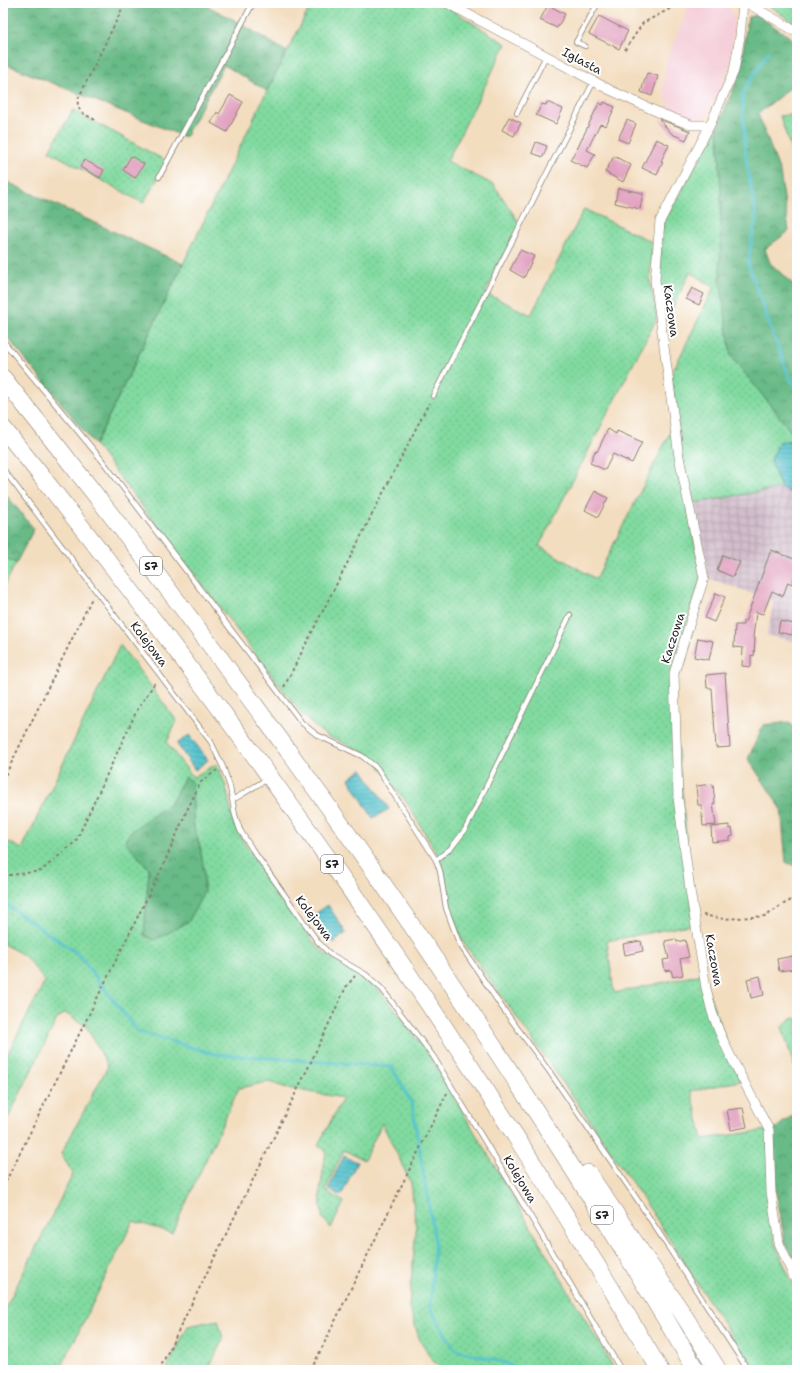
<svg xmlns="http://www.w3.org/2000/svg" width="800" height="1373" viewBox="0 0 800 1373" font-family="'Shantell Sans',sans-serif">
<defs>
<pattern id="industrial-grid" width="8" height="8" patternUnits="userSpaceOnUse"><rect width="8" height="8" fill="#d1bdcb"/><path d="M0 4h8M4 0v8" fill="none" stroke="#b3a2ae"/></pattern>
<pattern id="green-dots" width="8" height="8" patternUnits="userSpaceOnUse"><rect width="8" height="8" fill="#81daa0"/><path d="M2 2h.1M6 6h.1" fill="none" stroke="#6fba89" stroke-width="1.8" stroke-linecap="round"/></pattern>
<pattern id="forest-crowns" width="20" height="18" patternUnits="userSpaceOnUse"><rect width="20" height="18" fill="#68ba86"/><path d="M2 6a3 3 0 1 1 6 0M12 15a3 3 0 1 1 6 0" fill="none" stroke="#55966d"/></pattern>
<pattern id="water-rules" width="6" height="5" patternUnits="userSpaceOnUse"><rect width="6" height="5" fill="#56c3ce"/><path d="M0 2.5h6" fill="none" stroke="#4aa7b0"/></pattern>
</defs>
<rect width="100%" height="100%" fill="#fff"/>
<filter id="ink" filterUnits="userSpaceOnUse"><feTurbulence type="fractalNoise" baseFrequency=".025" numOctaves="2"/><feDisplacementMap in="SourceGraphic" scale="8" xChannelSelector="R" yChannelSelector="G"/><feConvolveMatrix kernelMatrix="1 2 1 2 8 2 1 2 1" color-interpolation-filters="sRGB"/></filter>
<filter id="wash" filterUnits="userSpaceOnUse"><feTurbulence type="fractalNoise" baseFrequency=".012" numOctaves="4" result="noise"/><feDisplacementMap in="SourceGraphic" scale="16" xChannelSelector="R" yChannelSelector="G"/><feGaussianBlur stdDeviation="0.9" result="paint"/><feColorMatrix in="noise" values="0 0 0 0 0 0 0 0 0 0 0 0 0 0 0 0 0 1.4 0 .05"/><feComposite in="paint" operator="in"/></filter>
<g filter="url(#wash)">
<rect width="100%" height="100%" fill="#f3ddbf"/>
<path fill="#f5cfda" d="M694 3H726L735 17 730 65 709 112 701 119 673 115 663 89 666 62 688 7Z"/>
<path fill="url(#industrial-grid)" d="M781 488 797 495V642L767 635 774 601 708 578 694 503Z"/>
<path fill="url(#green-dots)" stroke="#4e7b5e" d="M312 3H441L506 44 447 161 494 185 520 224 485 293 531 315 584 209 652 242 650 281 657 318 539 546 596 579 673 427 701 578 671 672 694 924 607 941 614 993 702 974 740 1081 691 1091 703 1139 767 1130 775 1244 797 1293V1370H753L652 1212 590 1121 462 940 451 911 446 880 439 857 408 805 376 761 360 750 327 736 314 726 303 716 95 445 267 91Z
M765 3H797V25Z
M73 110 168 162 143 203 49 151Z
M797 114V168L780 116Z
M718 126 721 194 787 426 796 440 779 442 771 461 781 488 694 503 682 456 671 375 714 287 690 272 665 324 659 280 663 223Z
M3 557 16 563 3 588Z
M120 645 177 721 167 742 169 746 193 777 217 764 226 786 233 821 243 841 270 881 316 945 330 957 361 976 377 988 400 1015 431 1058 615 1370H444L432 1360 419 1338 409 1306 416 1229 411 1183 382 1123 364 1160 344 1150 325 1190 344 1202 331 1228 322 1217 320 1192 326 1151 318 1145 343 1098 287 1088 269 1082 239 1088 172 1233 133 1221 60 1370H3V1313L73 1174 61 1154 108 1066 86 1026 65 1013 57 1019 3 1128V1063L45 981 24 955 3 944V839L22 849Z
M797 1018V1075L782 1027 790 1019Z
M218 1320 223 1339 208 1370H166L188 1326Z"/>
<path fill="url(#forest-crowns)" stroke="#426b51" d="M3 3H202L238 22 287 52 267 91 224 65 185 137 3 63Z
M757 15 797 42V82L758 114 780 172 789 231 765 249 770 263 797 288V441L787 426 731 356 720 279 721 194 718 126 740 73 748 17Z
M3 180 183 264 95 445 3 332Z
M3 491 34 529 16 563 3 557Z
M789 722 797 731V865C793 866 790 864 786 862L781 808 748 759 763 725Z
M185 777 192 781 194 828 200 846 204 871V892L189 921 174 930 154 940 144 935 149 869 125 841 130 832 171 803Z
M797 1112V1263L785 1243 776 1192 772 1131Z"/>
<path fill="url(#water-rules)" stroke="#397075" d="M796 440 797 441V495L781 488 771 461 779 442Z
M189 735 208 760 195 770 177 744Z
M362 769 389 809 373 818 349 779Z
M328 905 346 933 333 943 315 914Z
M344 1156 357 1162 341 1196 328 1189Z"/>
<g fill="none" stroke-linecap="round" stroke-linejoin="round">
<path stroke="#56c3ce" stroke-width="3" d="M768 52 742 94 746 160 756 215 748 263 769 324 790 379 797 389
M3 903 6 904 78 954 137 1031 214 1054 392 1067 412 1104 435 1242 430 1308 455 1350 506 1363 517 1370"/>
</g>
<g id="blocks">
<path fill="#e2a2c0" d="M548 5 565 14 557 28 540 20Z
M599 16 628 31 619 49 589 34Z
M647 73 658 76 652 96 641 92Z
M230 95 243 102 227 132 211 123 217 112 219 114Z
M547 102 563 109 556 124 536 115 542 104 546 105Z
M604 102 615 107 606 126 600 124 587 150 595 154 587 168 570 160 579 145 599 103 603 105Z
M509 117 521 123 514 136 502 130Z
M659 119 690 131 686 140 672 134Z
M627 120 636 124 628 143 618 139Z
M656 139 669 145 661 161 663 162 657 175 642 168Z
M536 142 547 146 543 157 532 153Z
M131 156 144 164 135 178 123 170Z
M614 156 631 165 623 182 605 172Z
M84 160 104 170 100 178 80 167Z
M618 188 643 193 640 209 615 203Z
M520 250 534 256 524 278 510 270Z
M692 288 704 294 699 305 686 299Z
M608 429 616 434 617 431 642 442 632 463 613 454 605 470 590 463 595 451 597 452Z
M595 491 608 498 598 517 585 510Z
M771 550 797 560 795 575 792 584 788 582 783 596 772 591 763 614 756 612 753 638H755L754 656 751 655V667L742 666 743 648 734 647 735 625H743V621L745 622Z
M723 555 740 562 733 577 717 570Z
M716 593 725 597 714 622 705 618Z
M780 621 794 624 792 635 778 632Z
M698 638 713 641 709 660 694 657Z
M725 673 730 747 716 748 712 688H707L706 675Z
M713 784 715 804H713L716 825 703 826 701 805H698L696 786Z
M729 825V829L732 828 733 836 730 837V840L712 842 711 827Z
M676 939 677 942 685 940 689 957 680 959 683 975 673 977 671 970 665 971 663 960 669 959 665 941Z
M641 941 643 951 625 955 623 944Z
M793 956 795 969 779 971 777 959Z
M760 976 764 995 751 998 747 979Z
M743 1108 747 1127 731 1130 727 1110Z"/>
</g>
</g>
<g filter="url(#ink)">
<use href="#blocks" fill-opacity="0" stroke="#887c6e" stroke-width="1"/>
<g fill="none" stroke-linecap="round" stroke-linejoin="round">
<g stroke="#887c6e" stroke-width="6">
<path id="service" d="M585 46 576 42 598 3
M517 113 546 56
M159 177 253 3
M3 341 101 459 302 723 317 735 362 756 377 768 436 860 440 871 446 908 459 943 501 1006 549 1071 639 1202 748 1370
M433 396 594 81
M3 469 211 742 223 767 230 787 235 815 240 830 252 849 318 942 330 954 365 974 382 989 433 1056 532 1219 621 1370
M232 799 236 798 267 779
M436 860 451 848 465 830 570 615"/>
</g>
<g stroke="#887c6e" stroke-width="10">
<path id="minor" d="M447 3 610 90 662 114 691 125H710
M743 3 740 36 734 71 710 125 660 221 655 280 679 457 704 578 674 673 678 798 690 890 706 988 712 1012 719 1031 729 1053 769 1130 771 1192 779 1243 797 1284
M747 3 790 28 797 33"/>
</g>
<g stroke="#887c6e" stroke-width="18">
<path id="motorway" d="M3 378C256 693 491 1022 696 1370
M3 428C243 726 465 1040 660 1370
M588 1173 681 1311 718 1370"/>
</g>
<path stroke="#887c6e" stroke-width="2" stroke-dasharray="3 3" stroke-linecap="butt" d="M625 50 643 23 681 3
M95 120C85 114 76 112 78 99L125 3
M284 687 429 403
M3 780 92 598
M3 876 41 871 76 841 137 710 156 681
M703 915 724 919 766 916 782 905 797 897
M3 1187 163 866 187 810 201 782 217 770
M159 1370 309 1066 346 987 355 976
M311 1370 447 1093"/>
<use href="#service" stroke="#fff" stroke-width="4.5"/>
<use href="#minor" stroke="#fff" stroke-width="9"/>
<use href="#motorway" stroke="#fff" stroke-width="17"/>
</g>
</g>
<g text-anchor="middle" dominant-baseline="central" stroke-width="4" stroke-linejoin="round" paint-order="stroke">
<g fill="#fff" stroke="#606060" stroke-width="1">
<rect x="140" y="557" width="22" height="18" rx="3"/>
<rect x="321" y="855" width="22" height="18" rx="3"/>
<rect x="591" y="1206" width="22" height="18" rx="3"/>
</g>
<g font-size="11" font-weight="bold" fill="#1c1c1c">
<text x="151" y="566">S7</text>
<text x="332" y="864">S7</text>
<text x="602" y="1215">S7</text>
</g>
<g font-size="12" fill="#1c1c1c" stroke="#fff">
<text transform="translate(582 61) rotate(28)">Iglasta</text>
<text transform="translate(671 311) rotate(82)">Kaczowa</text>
<text transform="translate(673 638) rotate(-72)">Kaczowa</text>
<text transform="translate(149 644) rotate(53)">Kolejowa</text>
<text transform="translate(314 918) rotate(53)">Kolejowa</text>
<text transform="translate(714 960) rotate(80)">Kaczowa</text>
<text transform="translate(520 1179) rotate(59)">Kolejowa</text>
</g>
</g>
<rect width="800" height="1373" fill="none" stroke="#fff" stroke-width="16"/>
</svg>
